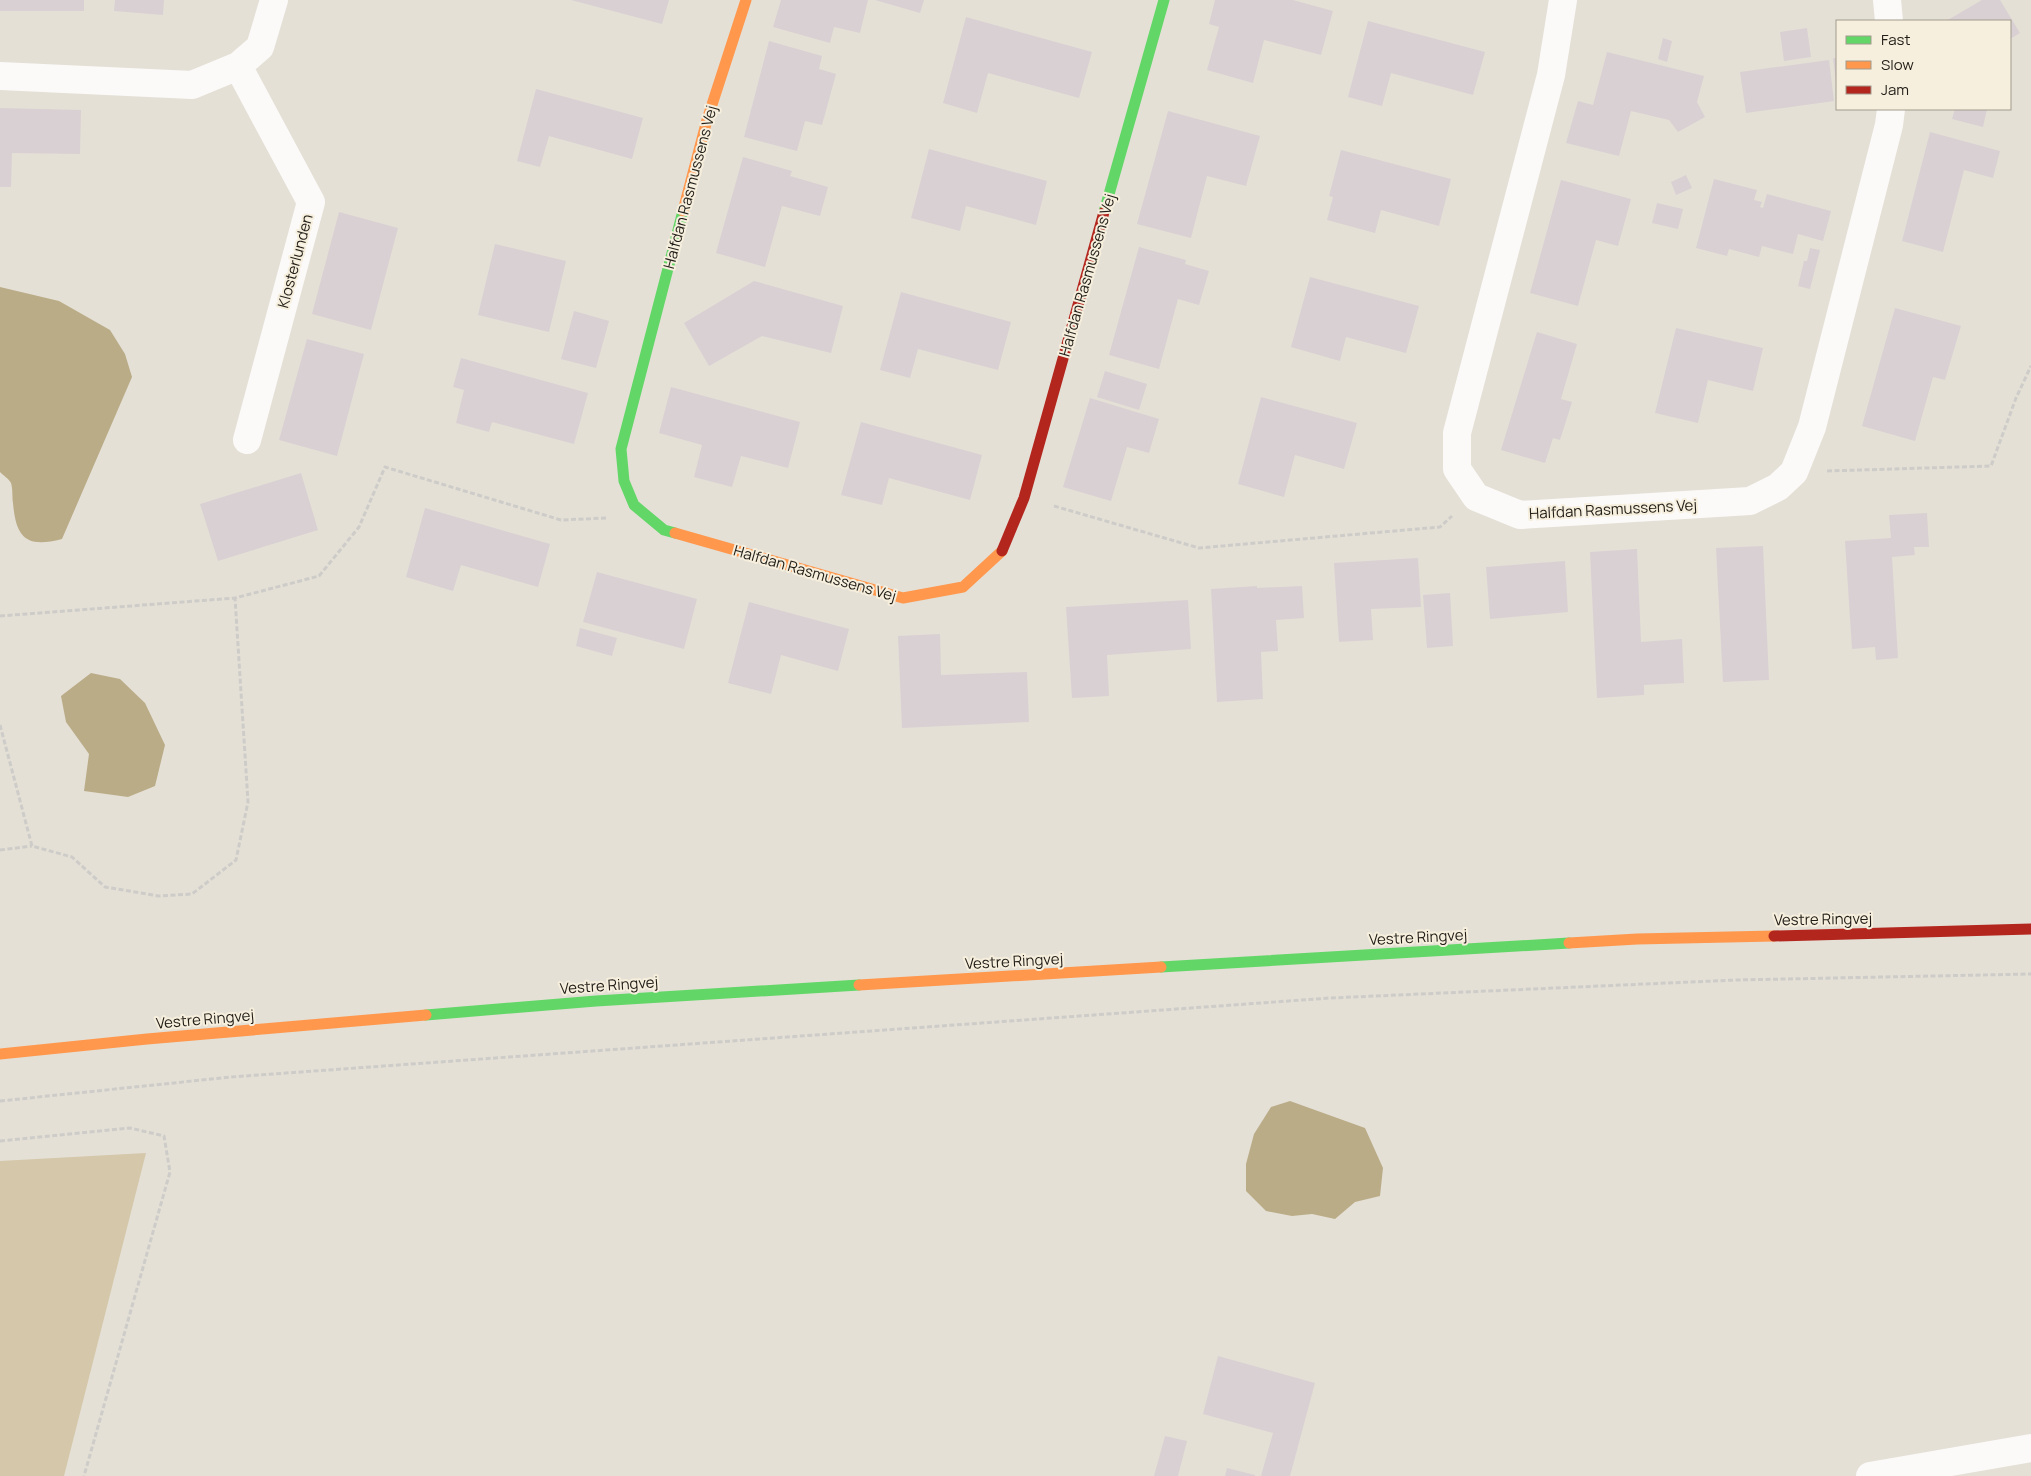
<svg xmlns="http://www.w3.org/2000/svg" width="2031" height="1476" viewBox="0 0 2031 1476" font-family="Manrope,sans-serif">
<rect width="100%" height="100%" fill="#e4e0d6"/>
<path fill="#d5c7a9" d="M146 1153 64 1476H0V1161Z"/>
<path fill="#bbac88" d="M0 287 59 301 110 330 125 354 132 377 62 539C27 548 16 539 13 503 12 498 13 489 11 483 9 479 3 475 0 472Z
M91 673 120 679 145 703 165 745 155 786 128 797 84 791 89 754 66 722 61 696Z
M1290 1101 1365 1128 1383 1168 1380 1196 1355 1202 1335 1219 1312 1214 1292 1216 1266 1211 1246 1191V1164L1254 1134 1271 1107Z"/>
<path fill="#d9d0d3" d="M0 0H84V11H0Z
M115 0H164L163 15 114 11Z
M571 0H669L662 24Z
M781 0H868L860 33 834 27 830 43 773 27Z
M875 0H924L920 13Z
M1215 0H1293L1333 11 1321 55 1264 40 1253 83 1207 70 1219 27 1209 24Z
M1982 0H2000L2020 33 2010 39V21H1946Z
M966 17 1092 52 1079 98 988 73 977 113 943 103Z
M1368 21 1485 52 1473 95 1391 73 1382 106 1348 97Z
M1807 28 1811 57 1784 61 1780 32Z
M1663 38 1672 41 1667 62 1658 59Z
M769 41 822 56 819 69 836 74 822 125 805 121 797 151 744 137Z
M1607 52 1704 76 1697 102 1705 117 1678 132 1669 120 1631 111 1619 156 1566 143 1578 101 1593 105Z
M1833 58H1837V82H1836Z
M1829 60 1834 101 1746 113 1740 72Z
M536 89 643 118 632 159 549 136 540 167 517 161Z
M0 108 81 110 80 154 12 153 11 187H0Z
M1955 109H1987L1983 127 1952 119Z
M1168 111 1260 136 1246 186 1207 176 1191 238 1137 224Z
M1930 132 2000 151 1993 178 1964 170 1943 252 1902 241Z
M929 149 1047 181 1036 225 966 206 960 231 911 218Z
M1341 150 1451 179 1439 226 1381 210 1375 233 1327 220 1333 197 1329 196Z
M743 157 792 171 790 176 828 187 820 216 782 206 765 267 716 253Z
M1686 175 1692 188 1676 195 1671 182Z
M1714 179 1757 190 1754 200 1762 202 1760 207 1763 208 1767 194 1831 211 1823 241 1798 234 1793 254 1762 246 1759 257 1729 249 1727 256 1696 248Z
M1561 180 1631 199 1618 246 1596 240 1578 306 1530 293Z
M1657 203 1683 209 1678 229 1652 223Z
M339 212 398 228 371 330 312 314Z
M495 244 566 261 549 332 478 315Z
M1139 247 1186 260 1185 264 1209 271 1199 305 1178 299 1159 369 1109 355Z
M1810 248 1820 250 1810 289 1798 286 1804 261H1807Z
M1310 277 1419 306 1406 353 1346 337 1340 361 1291 347Z
M754 281 843 306 831 353 762 336 709 366 684 323Z
M901 292 1011 322 998 370 918 349 910 378 880 370Z
M1895 308 1961 326 1945 380 1933 377 1915 441 1862 426Z
M574 311 609 321 596 368 561 359Z
M1676 328 1763 348 1753 391 1708 380 1698 423 1655 413Z
M1537 332 1577 344 1561 399 1572 402 1560 440 1553 438 1545 463 1501 450Z
M307 339 364 354 337 456 279 440Z
M461 358 588 393 574 444 492 422 489 432 456 423 464 390 453 387Z
M1105 371 1147 384 1139 410 1097 397Z
M671 387 800 422 788 468 741 456 732 487 694 477 702 445 659 433Z
M1261 397 1357 423 1344 469 1295 455 1284 497 1238 484Z
M1090 398 1159 419 1149 453 1127 447 1111 501 1063 487Z
M861 422 982 455 970 500 889 478 882 505 841 495Z
M301 473 318 530 218 561 200 504Z
M425 508 550 544 538 587 461 565 453 591 406 577Z
M1927 513 1929 547H1914L1915 555 1892 557 1898 658 1876 660 1875 647 1852 649 1845 541 1891 538 1889 515Z
M1763 546 1769 680 1723 682 1716 548Z
M1637 549 1641 642 1682 639 1684 683 1644 685V695L1597 698 1590 552Z
M1418 558 1421 607 1371 609 1373 640 1339 642 1334 563Z
M1565 561 1568 612 1490 619 1486 567Z
M597 572 697 599 684 649 583 622Z
M1257 586V588L1302 586 1304 618 1276 620 1278 651 1261 652 1263 699 1217 702 1211 589Z
M1450 593 1453 646 1427 648 1423 595Z
M1188 600 1191 649 1107 655 1109 696 1072 698 1066 607Z
M749 602 849 629 838 671 781 655 771 694 728 683Z
M580 628 617 638 612 656 576 646Z
M940 634 941 675 1027 672 1029 722 902 728 898 636Z
M1218 1356 1315 1383 1290 1476H1261L1273 1433 1203 1414Z
M1165 1436 1187 1441 1178 1476H1154Z
M1227 1468 1255 1475V1476H1225Z"/>
<g fill="none" stroke-linecap="round" stroke-linejoin="round">
<path stroke="#ceccc9" stroke-width="3" stroke-dasharray="5 2.5" stroke-linecap="butt" d="M1827 471 1991 466 2016 398 2031 366
M1054 506 1199 548 1440 527 1452 516
M0 616 235 598 319 576 359 527 385 467 561 520 606 518
M0 725 32 846 72 857 105 887 159 896 192 894 236 860 248 802 235 598
M0 850 32 846
M0 1101 231 1077 1330 998 1736 980 2031 974
M0 1141 130 1128 164 1136 170 1172 84 1476"/>
<path stroke="#fbfaf9" stroke-width="28" d="M1563 0 1551 75 1457 433V469L1476 497 1520 515 1750 501 1778 487 1794 472 1812 427 1889 125 1891 109
M1887 0 1889 21
M238 66 311 202 247 440
M0 76 192 85 238 66 260 47 274 0
M1870 1476 2031 1448"/>
<path stroke="#63d668" stroke-width="11" d="M1104 212 1164 0
M675 533 664 530 634 505 624 481 621 449 683 211
M1161 967 1569 943
M426 1015 596 1001 859 985"/>
<path stroke="#ff974d" stroke-width="11" d="M683 211 707 120 746 0
M675 533 903 598 963 587 1002 551
M1569 943 1637 939 1774 936
M859 985 1161 967
M0 1054 147 1039 426 1015"/>
<path stroke="#b3261e" stroke-width="11" d="M1002 551 1024 498 1104 212
M1774 936 2031 929"/>
</g>
<g text-anchor="middle" dominant-baseline="central" stroke-width="4" stroke-linejoin="round" paint-order="stroke">
<g font-size="15" fill="#201d17" stroke="#f7efdd">
<text transform="translate(690 187) rotate(-75)">Halfdan Rasmussens Vej</text>
<text transform="translate(295 261) rotate(-75)">Klosterlunden</text>
<text transform="translate(1087 275) rotate(-74)">Halfdan Rasmussens Vej</text>
<text transform="translate(1613 509) rotate(-3)">Halfdan Rasmussens Vej</text>
<text transform="translate(815 573) rotate(16)">Halfdan Rasmussens Vej</text>
<text transform="translate(1823 919) rotate(-1)">Vestre Ringvej</text>
<text transform="translate(1418 937) rotate(-3)">Vestre Ringvej</text>
<text transform="translate(1014 961) rotate(-3)">Vestre Ringvej</text>
<text transform="translate(609 985) rotate(-4)">Vestre Ringvej</text>
<text transform="translate(205 1019) rotate(-5)">Vestre Ringvej</text>
</g>
</g>
<rect x="1836" y="20" width="175" height="90" fill="#f7efdd" stroke="#a19b8e"/>
<rect x="1846" y="36" width="25" height="8" fill="#63d668" stroke="#a19b8e"/>
<text x="1881" y="45" font-size="15" fill="#201d17">Fast</text>
<rect x="1846" y="61" width="25" height="8" fill="#ff974d" stroke="#a19b8e"/>
<text x="1881" y="70" font-size="15" fill="#201d17">Slow</text>
<rect x="1846" y="86" width="25" height="8" fill="#b3261e" stroke="#a19b8e"/>
<text x="1881" y="95" font-size="15" fill="#201d17">Jam</text>
</svg>
